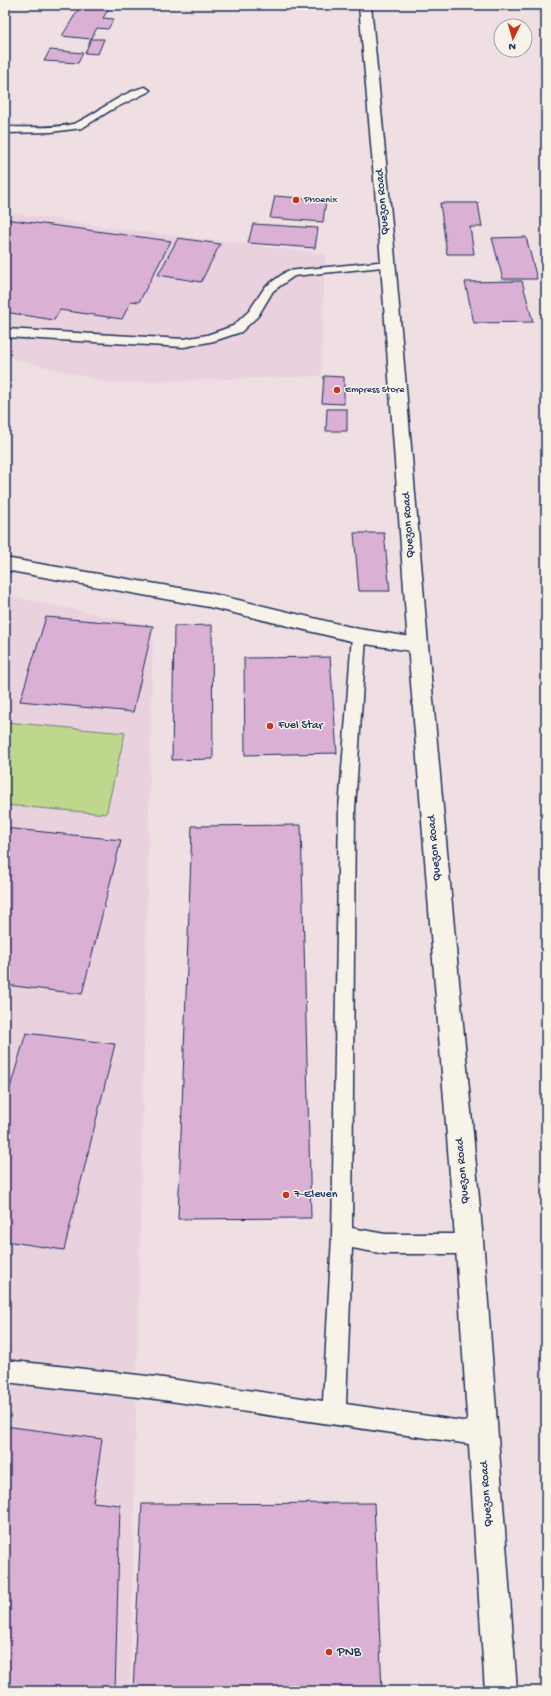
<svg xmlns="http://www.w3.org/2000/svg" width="551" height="1696" viewBox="0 0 551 1696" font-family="'Gochi Hand',sans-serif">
<rect width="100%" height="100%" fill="#efdfe2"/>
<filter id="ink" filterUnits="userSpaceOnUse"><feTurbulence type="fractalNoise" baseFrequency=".025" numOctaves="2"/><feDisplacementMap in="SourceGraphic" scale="8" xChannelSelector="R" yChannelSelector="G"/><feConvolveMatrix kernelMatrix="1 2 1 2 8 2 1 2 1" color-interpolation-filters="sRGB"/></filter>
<g filter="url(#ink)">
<path fill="#e9d1de" d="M5 212 120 229 325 254 321 376 112 383 5 357Z
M5 595 153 626 130 1691H5Z"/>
<path fill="#bfd78d" stroke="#6d8376" d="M5 722 125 733 106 814 5 805Z"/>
<path fill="#dbb0d5" stroke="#1b2f5e" d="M81 5H111L103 18 114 19 108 29 97 28 91 39 62 36Z
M91 39H104L98 54 85 53Z
M50 50 83 53 78 63 44 61Z
M275 196 326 200 323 222 270 218Z
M440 203H478L482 227H470L474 254H447Z
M5 219 171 241 139 302 131 301 122 319 60 310 54 320 5 312Z
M253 224 318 228 315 248 248 243Z
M526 237 537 279H503L492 238Z
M178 238 220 244 201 282 158 275Z
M522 281 533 322 474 323 465 282Z
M324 376 344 377V404L322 403Z
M327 409H347V431H326Z
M354 533H384L390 591H359Z
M46 617 153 626 133 712 20 701Z
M212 625 213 759 172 760 174 626Z
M330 657 337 753 245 755 244 658Z
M301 825 311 1218 178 1219 192 826Z
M5 828 121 840 82 994 5 985Z
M26 1033 115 1044 64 1250 5 1241V1105Z
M5 1426 102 1439 93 1502 120 1505 115 1691H5Z
M374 1503 382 1691H133L142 1504Z"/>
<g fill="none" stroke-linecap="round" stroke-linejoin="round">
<g stroke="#1b2f5e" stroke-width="3">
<path id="service" d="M145 87 150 90 148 92 111 110 82 128 51 132 5 133V127C23 127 61 129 76 123 98 113 120 93 145 87Z
M388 261 392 262 394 264 392 266 294 276 273 291 258 316 241 332 214 341 184 347 5 337V329L184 339 207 335 233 326 249 311 265 287 287 271Z
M359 631 364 632 366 636 355 809 352 1228 385 1234H469L476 1237 479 1244 476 1251 469 1254H385L352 1248 346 1404 483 1424 491 1427 494 1435 491 1443 483 1446 156 1399 5 1382V1360L156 1377 323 1401 332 1236 339 809 352 636 354 632Z"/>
</g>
<g stroke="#1b2f5e" stroke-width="3">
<path id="minor" d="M5 558 209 593 359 629 418 638 425 640 428 645 425 650 418 652 359 643 209 607 5 570Z"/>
</g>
<g stroke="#1b2f5e" stroke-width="3">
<path id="secondary" d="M359 5H371L393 236 428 645 485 1263 517 1691H485L457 1263 408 645 379 236Z"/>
</g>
<use href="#service" fill="#f7f3e8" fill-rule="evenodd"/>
<use href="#minor" fill="#f7f3e8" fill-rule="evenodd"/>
<use href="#secondary" fill="#f7f3e8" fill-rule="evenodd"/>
</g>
</g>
<g fill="#c8321e" stroke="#f7f3e8" stroke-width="1.5">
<circle cx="296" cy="200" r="4"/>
<circle cx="337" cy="390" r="4"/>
<circle cx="270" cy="726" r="4"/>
<circle cx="286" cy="1195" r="4"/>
<circle cx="329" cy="1652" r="4"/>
</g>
<g text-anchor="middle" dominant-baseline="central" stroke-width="3" stroke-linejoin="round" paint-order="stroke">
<g font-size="10" fill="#1b2f5e" stroke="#f7f3e8" text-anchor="start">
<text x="304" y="200">Phoenix</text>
<text x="345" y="390">Empress Store</text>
</g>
<g font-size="12" fill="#1b2f5e" stroke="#f7f3e8">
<text transform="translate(383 202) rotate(-95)">Quezon Road</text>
<text transform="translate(409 525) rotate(-94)">Quezon Road</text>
<text transform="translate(435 848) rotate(-95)">Quezon Road</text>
<text transform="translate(463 1171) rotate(-95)">Quezon Road</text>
<text transform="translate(487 1494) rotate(-94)">Quezon Road</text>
</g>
<g font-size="12" fill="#1b2f5e" stroke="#f7f3e8" text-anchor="start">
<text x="278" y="726">Fuel Star</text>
<text x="294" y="1195">7-Eleven</text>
</g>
<g font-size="14" fill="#1b2f5e" stroke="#f7f3e8" text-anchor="start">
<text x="337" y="1652">PNB</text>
</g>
</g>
<rect width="551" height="1696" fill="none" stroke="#f7f3e8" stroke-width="20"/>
<rect x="10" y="10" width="531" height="1676" fill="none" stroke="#1b2f5e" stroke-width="1.5" filter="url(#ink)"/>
<g transform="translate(513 38) rotate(185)"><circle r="19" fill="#f7f3e8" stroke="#9fa5b1"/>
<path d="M0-3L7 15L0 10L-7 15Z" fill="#c8321e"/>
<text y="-6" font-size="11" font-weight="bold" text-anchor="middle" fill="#1b2f5e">N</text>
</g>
</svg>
